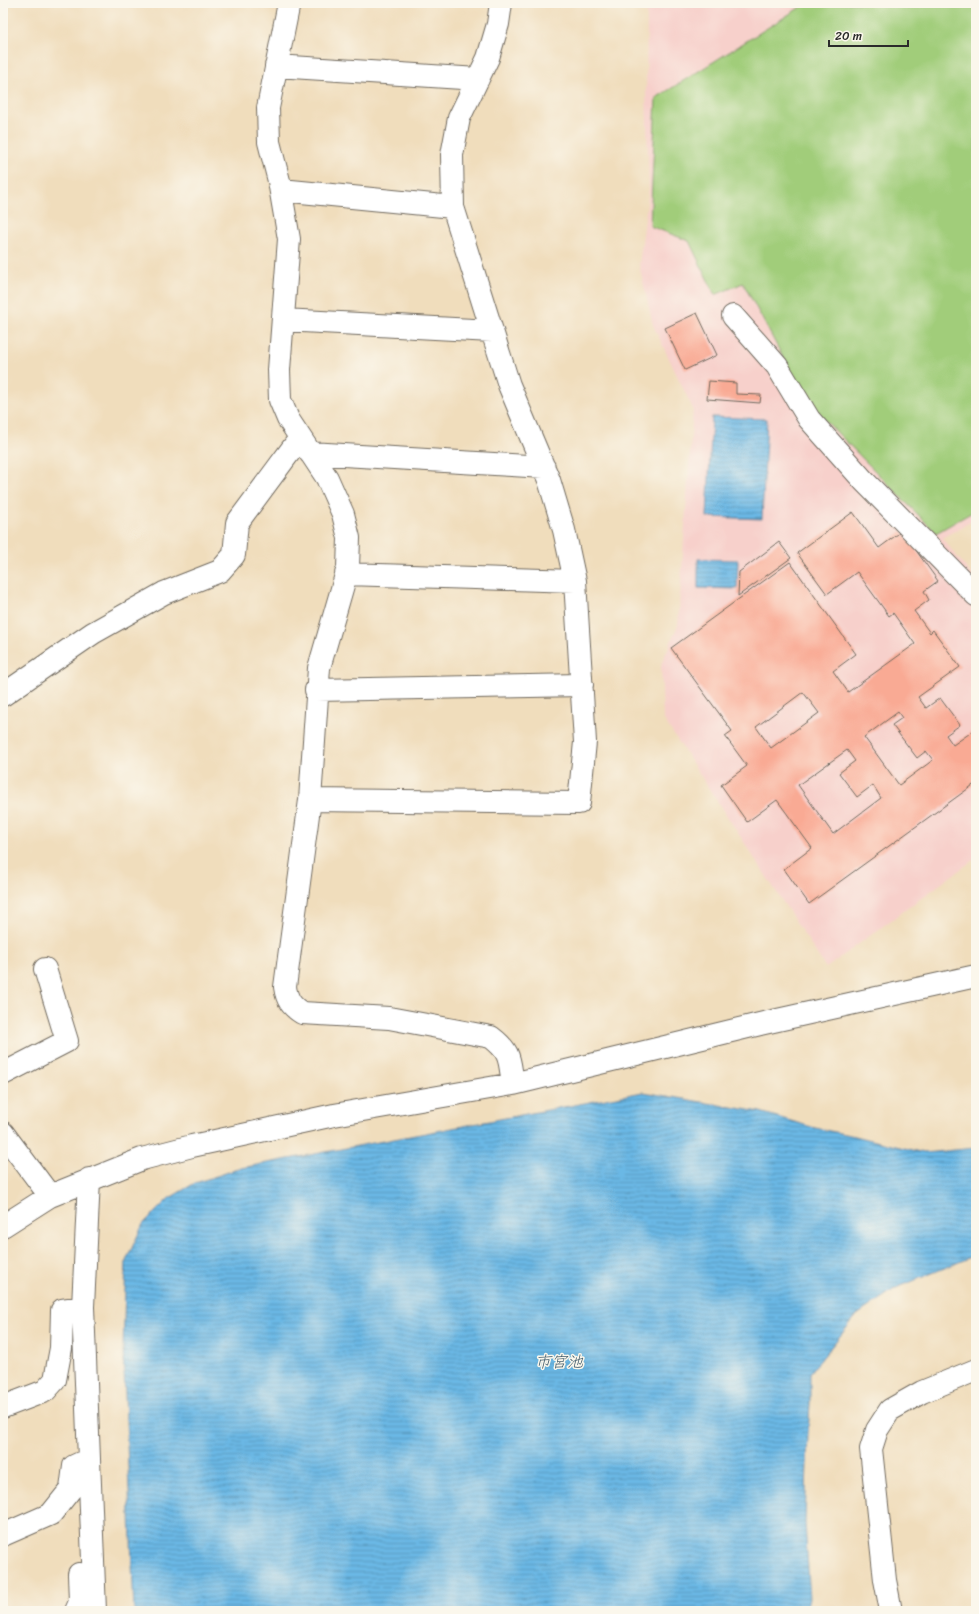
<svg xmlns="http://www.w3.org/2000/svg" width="979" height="1614" viewBox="0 0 979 1614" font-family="Sriracha,'Klee One',sans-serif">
<defs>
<pattern id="water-rules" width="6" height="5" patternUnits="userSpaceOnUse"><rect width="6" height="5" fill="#6bb8e5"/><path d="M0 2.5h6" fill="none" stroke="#5896ba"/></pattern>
</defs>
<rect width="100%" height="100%" fill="#fbf7ec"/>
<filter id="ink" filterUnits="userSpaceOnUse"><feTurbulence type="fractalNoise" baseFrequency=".025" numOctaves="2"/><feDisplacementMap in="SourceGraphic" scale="8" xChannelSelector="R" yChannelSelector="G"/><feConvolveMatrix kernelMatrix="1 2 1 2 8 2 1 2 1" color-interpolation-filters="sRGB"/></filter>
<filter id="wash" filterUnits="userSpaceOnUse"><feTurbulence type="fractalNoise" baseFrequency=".012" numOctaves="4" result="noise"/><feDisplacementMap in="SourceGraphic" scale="16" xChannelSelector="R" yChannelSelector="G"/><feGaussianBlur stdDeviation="0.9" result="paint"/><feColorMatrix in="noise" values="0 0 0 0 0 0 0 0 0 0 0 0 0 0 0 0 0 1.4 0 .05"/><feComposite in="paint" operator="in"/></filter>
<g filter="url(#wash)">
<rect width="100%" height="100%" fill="#f0ddbc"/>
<path fill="#f7d0cb" d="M645 3H976V519L942 538 976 580V858L826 968 663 718 661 665 678 625 693 409 653 325 639 265 649 189 646 94 647 18Z"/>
<path fill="#a1cd7a" stroke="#667c52" d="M807 3H973L976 7V510L936 533 807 402 743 283 715 295 689 241 650 226 656 98Z"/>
<path fill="url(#water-rules)" stroke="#4b7288" d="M712 417 767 419 762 519 707 517Z
M698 559 738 560 737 589 698 588Z
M643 1092 760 1112 815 1128 855 1136 924 1153 976 1148V1255L896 1288 857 1315 810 1373V1404L808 1433 805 1523 810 1599 806 1611H134L123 1348 126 1261 143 1224 168 1199 195 1183 241 1168Z"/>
<g id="blocks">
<path fill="#f9aa94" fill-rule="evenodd" d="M697 313 717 355 685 370 665 328Z
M709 381 736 383V394L761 395 760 403 707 399Z
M853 512 879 548 902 531 938 581 924 591 929 600 914 611 930 633 933 630 960 667 918 697 926 708 940 698 960 725 946 735 953 745 976 729V783L809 904 784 869 812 848 777 800 747 822 721 785 747 766 725 736 732 731 671 648 790 562 856 654 833 671 848 692 915 644 893 613 889 616 857 572 827 594 797 553ZM803 692 819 713 771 748 756 727ZM898 712 902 718 892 725 917 758 926 751 933 760 899 785 864 737ZM847 750 855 761 839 773 857 797 873 785 881 798 833 834 798 785Z
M779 542 791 558 738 596 739 572Z"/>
</g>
</g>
<g filter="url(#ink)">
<use href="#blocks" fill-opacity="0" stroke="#70695e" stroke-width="1"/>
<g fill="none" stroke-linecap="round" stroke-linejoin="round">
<g stroke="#70695e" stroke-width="24">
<path id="minor" d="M289 3 268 108 269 142 279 181 289 239 279 370 280 400 288 419 327 478 343 514 349 538 348 568 319 668 310 800 285 987C287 1000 291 1006 302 1013L389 1018 491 1037C512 1053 509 1060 513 1084
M276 66 478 79
M281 190 453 207
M733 316 777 366 809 419 864 481 976 595
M283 320 492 331
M310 453 544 467
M346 574 575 581
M316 690 582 685
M3 695 93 633 164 593 220 571 234 555 237 523 300 438
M310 800 579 803 585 742 575 581 564 530 549 480 509 385 453 207 452 155 459 118 488 58 498 24 501 3
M3 1074 67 1041 45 969
M3 1133 50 1196
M89 1179 83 1307 95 1611
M3 1226 50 1196 142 1159 192 1146 334 1115 513 1084 764 1023 976 976
M3 1407 45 1391 55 1380 61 1348 62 1310 83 1307
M3 1535 51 1514 71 1489 74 1466 89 1459
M76 1611 80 1602 79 1574H80
M891 1611 885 1580 871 1449 877 1430 890 1410 922 1392 976 1370"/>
</g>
<use href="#minor" stroke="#fff" stroke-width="22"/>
</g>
</g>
<g text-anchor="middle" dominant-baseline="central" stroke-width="3" stroke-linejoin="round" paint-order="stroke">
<g font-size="16" font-style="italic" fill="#415c6c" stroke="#fbf7ec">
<text x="559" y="1361">市宮池</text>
</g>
</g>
<rect width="979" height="1614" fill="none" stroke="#fbf7ec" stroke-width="16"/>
<path d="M829 40v6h79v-6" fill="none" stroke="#2b2b2b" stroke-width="2"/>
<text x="835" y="40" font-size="12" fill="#2b2b2b" stroke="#fbf7ec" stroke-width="3" paint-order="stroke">20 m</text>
</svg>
